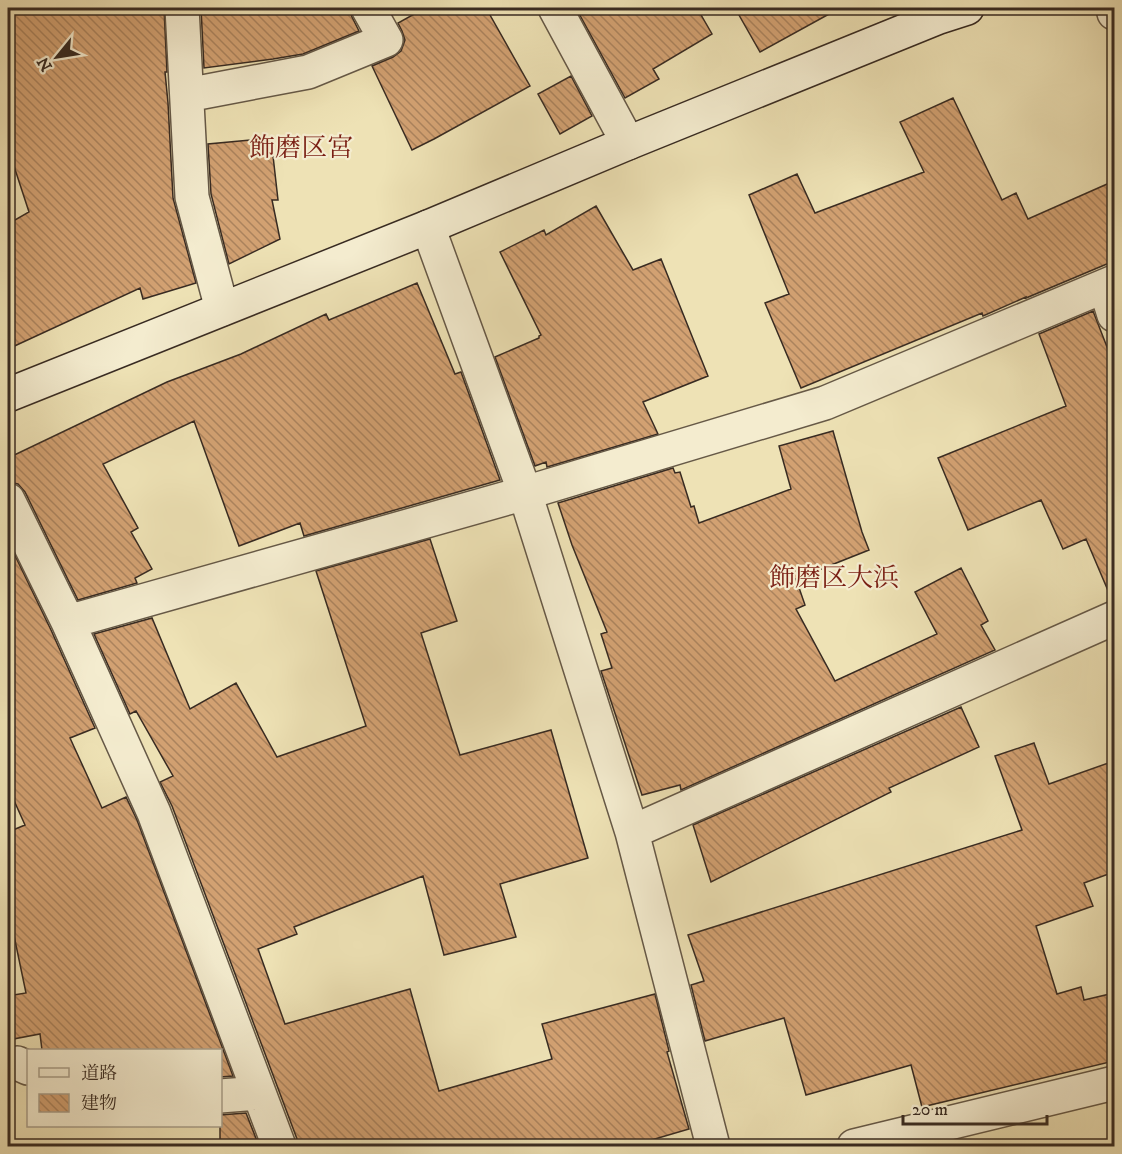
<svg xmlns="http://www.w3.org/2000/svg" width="1122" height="1154" viewBox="0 0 1122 1154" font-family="'IM FELL DW Pica','Noto Serif JP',serif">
<defs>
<pattern id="building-back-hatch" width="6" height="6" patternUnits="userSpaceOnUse" patternTransform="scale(1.5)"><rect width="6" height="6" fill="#d2a172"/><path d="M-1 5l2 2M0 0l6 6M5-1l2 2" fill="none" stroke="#ab835d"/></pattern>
</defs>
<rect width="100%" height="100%" fill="#eee2b5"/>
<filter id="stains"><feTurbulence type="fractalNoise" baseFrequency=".00333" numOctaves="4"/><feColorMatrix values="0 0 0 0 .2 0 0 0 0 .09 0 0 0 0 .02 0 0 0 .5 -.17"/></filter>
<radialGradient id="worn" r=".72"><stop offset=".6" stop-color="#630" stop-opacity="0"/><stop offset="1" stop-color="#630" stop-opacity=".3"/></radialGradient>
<path fill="url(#building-back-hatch)" stroke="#382b22" stroke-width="1.5" d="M8 8H164L167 72H165L168 103 173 198 196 283 143 299 140 288 8 349V224L29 212 8 148Z
M201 8H349L352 17 359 31 303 54 273 59 204 68Z
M425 8H486L530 86 434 139 412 150 372 66 393 57 401 51 405 40 402 31 398 23Z
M576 8H697L712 34 653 69 659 79 625 98Z
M735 8H840L760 52Z
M571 76 592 116 560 134 538 94Z
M953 98 1002 200 1016 193 1028 219 1114 181V261L1026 298V297L983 316 982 313 801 388 765 303 789 294 749 195 797 174 815 213 924 172 900 122Z
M271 138 278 200H272L280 239 229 264 211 194 208 144Z
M596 206 633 270 661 259 708 376 643 402 658 434 547 467 546 462 535 466 495 357 539 338V336L541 335 500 252 544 230 546 235Z
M417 283 455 374 461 372 500 480 304 536 300 523 239 546 194 421 103 464 138 528 131 532 152 569 135 578 137 583 78 600 25 492 18 484 8 482V458L167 382 241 354 326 314 329 320Z
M1093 311 1114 365V600H1112L1086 539 1063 549 1041 500 968 530 938 458 1066 406 1039 334Z
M833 431 862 532 869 550 796 579 805 605 796 609 835 681 937 634 915 592 961 568 988 621 981 625 995 650 681 790 680 785 642 795 601 671 612 668 601 634 607 632 572 545 558 503 673 468 675 473 680 472 691 507 694 506 699 523 791 489 779 446Z
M430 539 457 621 421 633 460 755 551 730 588 858 500 884 516 937 444 955 423 876 294 927 297 934 258 949 285 1024 410 989 439 1091 552 1059 542 1024 655 994 669 1051 667 1052 689 1129 631 1146H297V1139L172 806 160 782 173 776 136 711 130 714 94 634 152 618 190 709 236 683 277 757 366 726 316 571Z
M8 541 51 630 95 728 70 738 102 808 126 797 137 820 233 1076 220 1077V1050H42L40 1034 8 1040V996L26 993 8 907V832L25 825 8 787Z
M961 707 979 747 889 788 891 792 711 882 693 825Z
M1034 743 1049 784 1114 761V872L1084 883 1093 906 1036 926 1057 994 1081 987 1084 1000 1114 993V1061L922 1107 911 1065 806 1095 784 1018 705 1041 691 985 704 981 688 935 1022 830 995 756Z
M246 1113 259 1146H220V1115Z"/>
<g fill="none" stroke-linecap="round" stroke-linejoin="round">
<g stroke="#665947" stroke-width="36">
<path id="street" d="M182 8 192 197 222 309
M555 8 628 143
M1113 8 1114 13
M187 95 308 72 386 40 368 8
M428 227 525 493 632 832 713 1146
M1105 286 1114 315
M8 500 68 622 154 813 279 1146
M68 622 525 493 825 403 1114 282
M632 832 1114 618
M8 1065 17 1063 28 1068
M220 1096 259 1093
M854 1146 1114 1083"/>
</g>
<g stroke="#382b22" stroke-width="36">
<path id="secondary" d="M8 395 428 227 628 143 939 17 967 8"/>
</g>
<use href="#street" stroke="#f4eccf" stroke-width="33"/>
<use href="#secondary" stroke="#f4eccf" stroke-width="33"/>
</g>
<g text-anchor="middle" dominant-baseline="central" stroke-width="4.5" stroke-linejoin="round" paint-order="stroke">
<g font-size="26" fill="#7a1f14" stroke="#f4eccf">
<text x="301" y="148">飾磨区宮</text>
<text x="834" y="578">飾磨区大浜</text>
</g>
</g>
<rect width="1122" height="1154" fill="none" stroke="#eee2b5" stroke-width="30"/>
<rect x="9" y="9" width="1104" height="1136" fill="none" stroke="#382b22" stroke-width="3"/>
<rect x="15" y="15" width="1092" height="1124" fill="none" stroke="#382b22" stroke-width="1.5"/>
<rect x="27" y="1049" width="195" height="78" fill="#f4eccf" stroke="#a99f8a" stroke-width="1.5"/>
<rect x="39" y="1068" width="30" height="9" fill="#f4eccf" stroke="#a99f8a" stroke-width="1.5"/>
<text x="81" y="1079" font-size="18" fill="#382b22">道路</text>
<rect x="39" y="1094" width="30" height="18" fill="url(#building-back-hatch)" stroke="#a99f8a" stroke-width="1.5"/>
<text x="81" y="1109" font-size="18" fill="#382b22">建物</text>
<g transform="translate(57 57) rotate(240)" stroke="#f4eccf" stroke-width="4.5" paint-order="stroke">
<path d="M0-4.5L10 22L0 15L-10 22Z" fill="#382b22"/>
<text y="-9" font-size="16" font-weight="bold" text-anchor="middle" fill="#382b22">N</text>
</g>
<path d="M903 1115v9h144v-9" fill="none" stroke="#382b22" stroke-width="3"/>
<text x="912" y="1115" font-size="18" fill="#382b22" stroke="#f4eccf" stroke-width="4.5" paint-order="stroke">20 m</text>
<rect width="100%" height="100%" filter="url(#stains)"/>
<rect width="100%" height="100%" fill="url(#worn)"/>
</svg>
